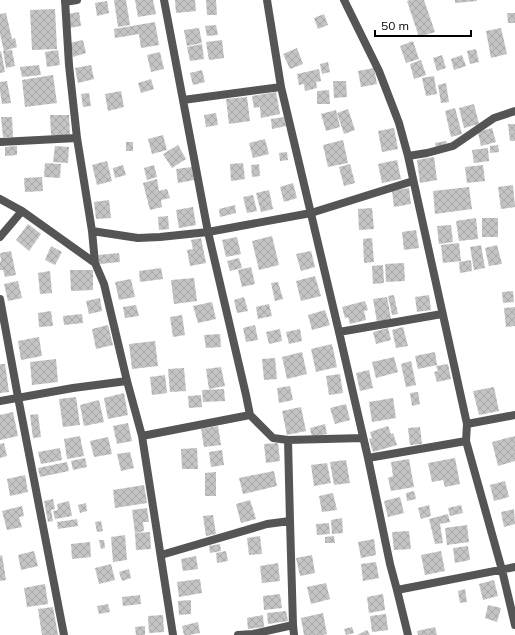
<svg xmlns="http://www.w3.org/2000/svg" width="515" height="635" viewBox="0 0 515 635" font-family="Mulish,sans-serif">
<defs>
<pattern id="building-cross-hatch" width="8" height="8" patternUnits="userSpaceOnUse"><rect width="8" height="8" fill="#c4c4c4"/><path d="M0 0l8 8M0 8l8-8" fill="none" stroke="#a7a7a7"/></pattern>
</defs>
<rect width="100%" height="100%" fill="#fff"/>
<path fill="url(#building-cross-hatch)" d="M114 0H126L130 25 118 27Z
M135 0H153L156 14 138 17Z
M175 0H195L196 11 176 13Z
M206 0H216L217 15H207Z
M410 0H424L435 32 419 37 407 1Z
M455 0H477V1L455 3Z
M107 1 109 13 97 16 95 3Z
M55 9 57 49 32 50 30 10Z
M79 12 81 26 69 28 67 14Z
M6 13 12 39 15 38 17 47 4 51 0 34V14Z
M507 13H515V23H508Z
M324 14 328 25 318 29 314 18Z
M155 22 159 45 141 48 139 34 115 38 114 29Z
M216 25 218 35 207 36 205 26Z
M199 28 202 43 187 46 184 30Z
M501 28 507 54 491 58 486 31Z
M83 40 86 53 73 57 70 43Z
M222 40 224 58 209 60 206 42Z
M413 41 419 59 406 63 400 46Z
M202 44 204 59 190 61 187 47Z
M297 48 303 64 290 69 283 54Z
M476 49 479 62 470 64 467 51Z
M12 50 15 66 6 68 3 51Z
M58 50 60 65 47 67 45 52Z
M1 51 5 72 0 73V52Z
M160 52 164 69 151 72 147 55Z
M442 55 446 68 437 71 433 58Z
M462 55 466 66 454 70 451 59Z
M421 60 426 75 414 79 410 64Z
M328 62 330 72 322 74 320 64Z
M39 65 41 75 22 77 20 67Z
M91 65 94 79 78 83 75 68Z
M374 68 377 84 361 87 358 71Z
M319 69 321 81 316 82 317 88 305 91 304 84 299 85 297 74Z
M202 70 205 82 193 85 190 73Z
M53 75 57 103 25 107 22 80Z
M434 76 437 94 426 96 422 78Z
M151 79 154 89 141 93 138 83Z
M7 81 11 103 2 104 0 91V82Z
M333 81H346L347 97 334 98Z
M446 83 449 102 441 103 438 85Z
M329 90 330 104H317V91Z
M121 91 124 107 108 111 105 94Z
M276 92 280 114 261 118 260 107 254 108 252 96Z
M89 93 91 106 83 107 81 94Z
M247 97 250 121 229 124 226 99Z
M474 104 479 124 464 128 459 108Z
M455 108 462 134 451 137 445 111Z
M348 109 355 130 344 134 337 113Z
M336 110 340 127 326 131 321 114Z
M216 113 218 125 206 127 204 115Z
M50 115H69L70 135H51Z
M1 117H12L13 137H3Z
M284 117 286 126 272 129 271 119Z
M508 124H515V141H510Z
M394 128 398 149 382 152 378 131Z
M492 128 496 142 481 146 478 132Z
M163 135 167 150 152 154 148 139Z
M265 139 269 154 253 158 249 143Z
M343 140 348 163 328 167 323 145Z
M446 141 447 148 436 150 435 143Z
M126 142H133V151H126Z
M178 145 186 159 172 168 163 154Z
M498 145 499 152 490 153V146Z
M17 146V155L5 156V147Z
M55 146 69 147 68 163 53 162Z
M488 148 489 161 474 163 472 150Z
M287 152 288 160 280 161 279 153Z
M434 157 437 180 420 183 417 160Z
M397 160 401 179 382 183 378 164Z
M107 161 112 181 97 185 92 165Z
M45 163 61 164 60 178 44 177Z
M243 163 245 179 231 181 230 164Z
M259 164 260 176 252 177 251 165Z
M350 164 355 183 344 186 339 167Z
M123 165 126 175 115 178 113 168Z
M154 165 157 177 147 180 144 168Z
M483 165 485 181 467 183 465 167Z
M192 167 194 180 178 183 176 169Z
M42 177 43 191 25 192 24 178Z
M157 179 159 191 167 189 170 198 161 200 162 207 150 210 143 183Z
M293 183 297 198 284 202 280 187Z
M513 185 515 207 501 209 498 187Z
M469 187 472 209 435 214 433 191Z
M409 188 411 204 394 207 392 191Z
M269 190 273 209 261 212 256 193Z
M253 195 257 211 247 213 243 197Z
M109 200 111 218 96 219 94 202Z
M235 205 236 213 220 217 219 209Z
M193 207 196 225 179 228 176 210Z
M372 208 374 229 359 230 358 209Z
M168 216 169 229 159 230 158 217Z
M476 218 478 239 459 241 456 221Z
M482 218H498V237H482Z
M28 224 41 234 29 251 16 240Z
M451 225 453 242 439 244 437 226Z
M416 230 419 248 404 250 402 232Z
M272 236 279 265 259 270 252 241Z
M237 237 241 254 226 257 222 240Z
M201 238 206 263 190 266 187 250 193 249 191 240Z
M372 238 374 262 364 263 363 239Z
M459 243 461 261 443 263 441 245Z
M481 245 485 268 474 270 470 247Z
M497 245 502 264 489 266 485 248Z
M51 246 62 252 55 265 45 260Z
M11 251 16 275 5 277 3 270H0V262L1 261 0 253Z
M311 251 315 267 301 271 296 254Z
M119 253 120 262 99 264 98 255Z
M239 258 242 268 230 271 227 261Z
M471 260 472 271 460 273 459 262Z
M404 263 405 281 386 282 385 264Z
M383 265 384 283 373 284 372 266Z
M251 267 255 284 242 287 238 270Z
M161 268 163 279 140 282 139 271Z
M70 270H93V290L71 291Z
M50 271 52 293 40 294 38 273Z
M315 276 321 296 301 301 296 281Z
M194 278 197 301 174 304 171 280Z
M131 279 135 297 119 300 115 282Z
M18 281 22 298 8 301 4 284Z
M278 282 283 299 275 301 271 283Z
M513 291 514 302 503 303 502 292Z
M394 295 398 314 392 315 388 296Z
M429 295 431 310 417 312 415 297Z
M244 297 248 311 237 313 234 300Z
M387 297 391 319 377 322 373 299Z
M100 298 102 311 89 314 86 301Z
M365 301 368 310 364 311 366 320 350 324 348 317 345 318 342 307Z
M212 302 216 319 198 323 193 306Z
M269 304 272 316 258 319 256 307Z
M136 305 139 316 125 318 123 307Z
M515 307V326L506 327 504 308Z
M325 310 330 325 312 330 308 315Z
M51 311 53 326 39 327 38 313Z
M82 314 83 323 64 325 63 316Z
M182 315 185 335 173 337 170 317Z
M108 325 113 345 96 349 92 329Z
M255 325 258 340 246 342 243 328Z
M403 327 408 346 396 348 392 330Z
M388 328 391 340 376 344 373 332Z
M280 329 282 341 269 344 266 332Z
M300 329 302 341 289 344 286 332Z
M220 334 221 347 206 348 204 335Z
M39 337 42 356 21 360 18 341Z
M155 341 158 366 132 369 129 344Z
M332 344 337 367 316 372 311 349Z
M302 352 307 374 287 379 282 357Z
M435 352 437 365 418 369 415 356Z
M394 357 398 372 376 378 372 362Z
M275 358 277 379 264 380 262 359Z
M56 359 58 382 32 385 30 362Z
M411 361 416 385 406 387 401 364Z
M0 364H5L9 392 0 393Z
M448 364 451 379 437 382 434 372 438 371 436 366Z
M221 367 225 386 209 389 206 369Z
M184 368 186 391 170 392 168 369Z
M369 370 373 388 360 391 356 373Z
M340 374 343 393 329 395 326 376Z
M165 375 167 393 152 395 150 377Z
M290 386 293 400 279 403 277 388Z
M494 387 499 411 479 415 473 391Z
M224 389 225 401 203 402 202 390Z
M418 392 420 404 412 406 410 393Z
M124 393 128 415 108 419 104 398Z
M201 395 202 407 189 408 188 396Z
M76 397 80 425 63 427 59 399Z
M393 398 396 418 372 422 369 402Z
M99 400 104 422 84 426 80 405Z
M346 404 350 420 335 424 330 408Z
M301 407 306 431 287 435 282 411Z
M13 412 18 436 0 440V415Z
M38 414 41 437 33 438 30 415Z
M128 423 132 441 117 444 113 426Z
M325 424 327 434 312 437 310 428Z
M218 426 221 445 204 447 201 429Z
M388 426 391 434 393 433 397 445 373 452 369 439 372 438 370 432Z
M420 427 422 444 410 445 408 428Z
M80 436 84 456 67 459 64 439Z
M515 436V461L498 466 492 442Z
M108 437 112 454 94 457 90 441Z
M4 443 7 456 0 458V444Z
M278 443 280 461 266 463 264 444Z
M60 448 62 460 41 464 38 452Z
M197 448 198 469H182L181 449Z
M222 450 224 465 211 467 209 452Z
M130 452 134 468 121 471 117 454Z
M85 458 87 467 73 470 71 461Z
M455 458 460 484 445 487 443 480 432 482 428 463Z
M409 459 414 487 391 491 388 478 393 476 391 462Z
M346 460 350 483 334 485 330 462Z
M67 462 69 471 40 477 38 468Z
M327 463 331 483 314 486 311 465Z
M274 471 277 486 243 494 239 478Z
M216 472V496H205V473Z
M25 475 28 492 10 496 7 479Z
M505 481 509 497 494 501 490 485Z
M144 485 147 503 115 508 113 490Z
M414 491 416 499 407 501 406 493Z
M333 493 337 510 322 512 319 496Z
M400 497 404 513 388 517 384 501Z
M53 499 55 509 51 510 53 521 48 522 44 501Z
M250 500 256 519 241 523 236 504Z
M69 501 72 516 55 519 53 511 58 510 57 504Z
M86 503 87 511 80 513 78 505Z
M429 505 431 516 421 519 418 508Z
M461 505 463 513 450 516 448 508Z
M22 506 24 516 19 517 22 527 7 530 2 511Z
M147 508 149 522H143L144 531 135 533 132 510Z
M514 509 515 524 504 527 501 512Z
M448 514 450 522 440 524 443 543 435 544 429 519Z
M213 515 216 534 206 536 203 516Z
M342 518 343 533 332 534 331 520Z
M77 519 78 526 58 529 57 522Z
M101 521 103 531 97 532 95 522Z
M329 523 330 534 317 535 316 524Z
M467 525 469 542 447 545 445 528Z
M409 531 411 549 394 550 392 532Z
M150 532 151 549 136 550 135 533Z
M125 535 127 560 113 562 111 537Z
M260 536 262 554 249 555 247 538Z
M334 536 335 543H325V537Z
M374 539 376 555 361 558 358 542Z
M99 540H104L105 548 101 549Z
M90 542 91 557 72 559 71 544Z
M220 544 221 551 210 553 209 546Z
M468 546 470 560 455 563 453 548Z
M34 551 38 566 21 570 18 555Z
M226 551 228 561 217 563 216 553Z
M441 551 445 571 425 575 421 555Z
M2 555 6 580 0 581V556Z
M312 555 315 573 300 576 296 558Z
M196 556 198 569 183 571 181 559Z
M376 562 379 578 363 581 361 564Z
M278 563 280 581 262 583 260 566Z
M111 564 115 580 99 584 95 568Z
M129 569 131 578 122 581 119 572Z
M200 579 202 593 179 597 177 582Z
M494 580 498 596 483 600 479 584Z
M326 583 330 599 311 604 307 587Z
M45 584 48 604 27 607 24 588Z
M465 589 467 602 460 603 458 591Z
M280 594 282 608 264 610 263 596Z
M383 594 385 610 369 613 367 597Z
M140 595 141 604 123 606 122 597Z
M191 600V614L179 615 178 601Z
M108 604 110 612 99 614 97 606Z
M488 605 501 608 497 622 485 618Z
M53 607 58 635H42L38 609Z
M286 611 288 621 268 624 267 613Z
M323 613 327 634 323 635H304L301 618Z
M386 614 388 630 372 632 370 616Z
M163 615 164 632 149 633 148 616Z
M263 615 264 627 248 629 247 618Z
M198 622 200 633 189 635H184L182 626Z
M145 626V635H136L135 627Z
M352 627 354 633 346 635 344 629Z
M435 627 437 635H418L417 631Z
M367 630 370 635H357Z"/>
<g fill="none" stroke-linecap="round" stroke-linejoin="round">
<path stroke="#555" stroke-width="8" d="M65 0 69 65 77 138 92 231 95 263
M164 0 208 232 246 395 250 415 273 438 288 440 363 438
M267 0 281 87 339 332 368 458 390 564 397 590 408 635
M344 0 379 71 399 123 408 156 467 424 466 441 502 570 515 625
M65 2 77 0
M183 100 281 87
M0 142 77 138
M408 156 427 153 453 146 494 118 515 111
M0 199 22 211 95 263 104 284 127 381
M92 231 138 238 160 237 208 232 311 213 413 181
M0 237 22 211
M0 299 18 397 64 635
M339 332 442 314
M0 401 73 388 127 381 142 436
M467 424 515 415
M288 440 290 521
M368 458 466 441
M161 555 267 524 290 521 293 625 294 635
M397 590 515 567
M173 635 142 436 250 415
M238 635 253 634 293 625"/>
</g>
<path d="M375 30v6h96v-6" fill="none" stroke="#000000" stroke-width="2"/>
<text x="381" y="30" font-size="12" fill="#000000" stroke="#ffffff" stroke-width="3" paint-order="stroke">50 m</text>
</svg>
